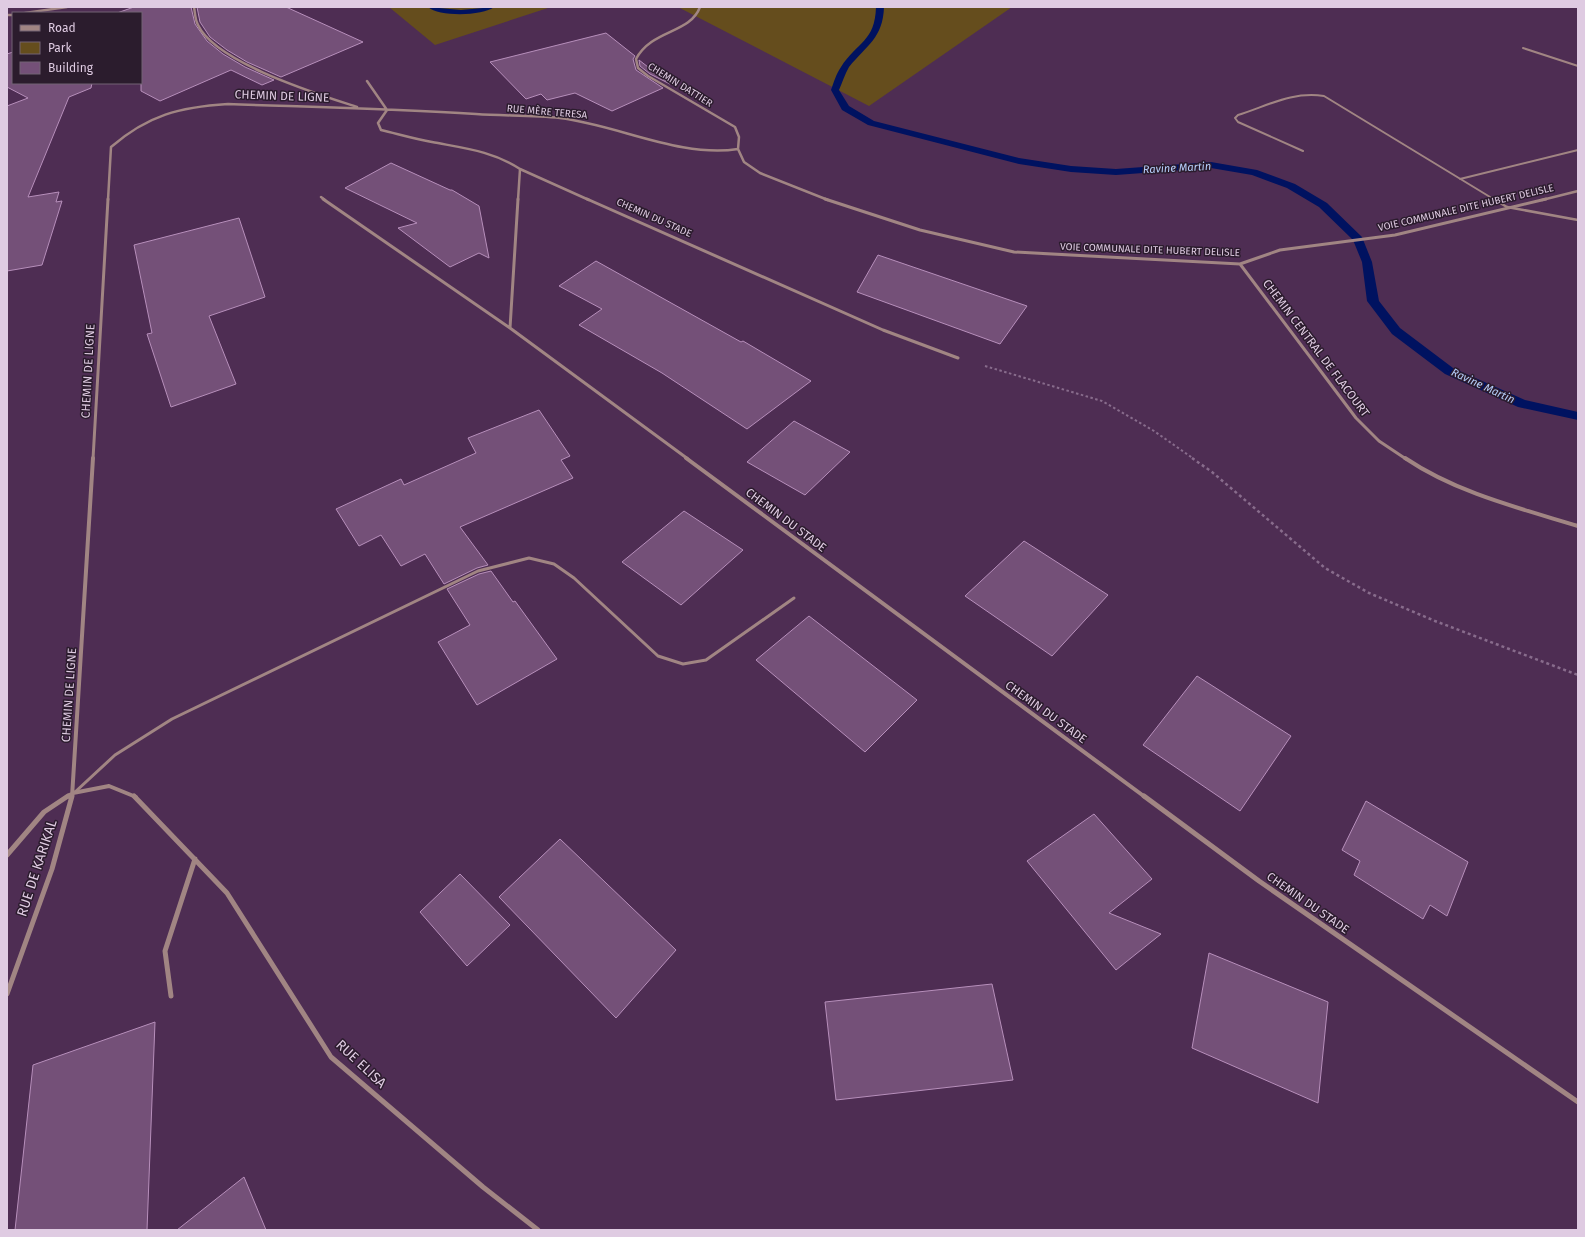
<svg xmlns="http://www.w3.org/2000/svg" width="1585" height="1237" viewBox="0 0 1585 1237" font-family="'Fira Sans',sans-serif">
<rect width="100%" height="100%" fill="#4e2d53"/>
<path fill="#654d1d" d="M389 7H551L435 45Z
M678 7H1012L869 106Z"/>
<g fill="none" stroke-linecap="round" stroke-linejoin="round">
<path fill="#001260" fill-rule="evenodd" d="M428 7 461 10 494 7C483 16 439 17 428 7Z
M876 7H884C883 38 867 45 849 67 845 74 842 83 839 90L849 106 874 121 1019 158 1071 166 1116 169 1211 162 1257 170 1295 184 1327 203 1362 237 1372 262 1379 301 1400 328 1453 368 1525 400 1578 412V420L1518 407 1445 374 1392 334 1367 301 1362 262 1353 240 1319 207 1287 188 1252 175 1211 168 1116 175 1071 172 1019 164 868 125 842 110 831 90C834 82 836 74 841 67 857 42 875 42 876 7Z"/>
</g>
<path fill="#745078" stroke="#b78fbb" d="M134 7H191L195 24 207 41 223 54 245 67 274 80 262 85 231 70 160 101 141 91V13H117Z
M197 7H286L363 42 281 77 247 62 227 50 210 37 200 22Z
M606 33 635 56 633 59 636 70 663 88 612 111 575 93 547 100 541 94 526 99 490 62Z
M13 52V83H92L91 88 69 97 28 197 59 192 56 202 62 201 42 265 7 271V106L28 98 7 87V54Z
M639 60 670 84 650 74 640 66Z
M391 163 450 190H452L479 206 489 258 479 253 450 267 398 228 417 223 345 188Z
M239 218 265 297 209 316 236 384 171 407 147 334 152 333 134 245Z
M878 255 1027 306 1000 344 857 292Z
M596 261 741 342 743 341 811 381 747 429 662 373 579 325 602 309 559 286Z
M539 410 570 456 561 460 573 478 460 527 488 565 477 568 444 584 425 554 401 566 381 535 359 546 336 509 401 479 404 485 476 453 468 438Z
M794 421 850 452 805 495 747 462Z
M684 511 743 550 681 605 622 562Z
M1024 541 1108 595 1052 656 965 596Z
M491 571 513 602 515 601 557 659 477 705 438 642 470 625 447 589 479 574Z
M809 616 917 700 865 752 756 660Z
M1197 676 1291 736 1240 811 1143 745Z
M1366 801 1468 862 1447 916 1430 905 1423 919 1354 875 1360 861 1342 850Z
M1094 814 1152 879 1109 913 1161 934 1116 970 1027 861Z
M560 839 676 950 616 1018 499 897Z
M460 874 510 925 467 966 420 912Z
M1209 953 1328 1002 1318 1103 1192 1048Z
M992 984 1013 1080 836 1100 825 1002Z
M155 1022 147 1230H15L33 1065Z
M244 1177 266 1230H177Z"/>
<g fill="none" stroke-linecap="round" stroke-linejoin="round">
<path stroke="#886c8c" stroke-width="2" stroke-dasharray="2.5 2.5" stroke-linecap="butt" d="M985 366 1102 401 1154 431 1194 459"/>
<path stroke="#886c8c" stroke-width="2.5" stroke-dasharray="3 3" stroke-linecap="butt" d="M1192 458 1212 472 1325 568 1369 593 1435 621 1578 675"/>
<path stroke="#a18583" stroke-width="2" d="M1523 48 1578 66
M1303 151 1238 122 1235 118 1238 115C1267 106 1292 91 1324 96L1495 200
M1460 179 1578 150"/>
<path stroke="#a18583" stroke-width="2.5" d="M1493 199 1507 207 1578 220"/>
<path stroke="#a18583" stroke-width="3" d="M74 793 115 755 172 719 478 571 529 558 554 564 574 578 658 656 683 664 706 660 794 598"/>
<path stroke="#a18583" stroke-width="2.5" d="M194 7C195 12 195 20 198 25 216 63 318 94 357 107
M700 7C690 34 652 29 636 59L638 68 648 76 735 127 739 137 738 149
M25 13 67 7
M7 15H13
M367 81 387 110
M387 110 378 123 381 130C398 134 415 139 432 142 463 148 493 151 520 169L518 200
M738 149 744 162 760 173 828 200
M520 169 589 200
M321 197 325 200
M108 200 111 147C148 115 180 107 228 104 311 107 393 109 476 114 504 116 532 115 560 118 618 125 680 158 738 149
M1542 200 1578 191"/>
<path stroke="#a18583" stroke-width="3" d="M323 199 510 328 688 459
M587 199 883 330 958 358
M825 199 920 230 1014 252 1240 264 1280 250 1395 235 1546 199
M1240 264 1356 418 1379 441 1406 459
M510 328 518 199
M93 459 108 199"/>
<path stroke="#a18583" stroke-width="4" d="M686 458 1145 797
M1405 458C1457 493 1519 508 1578 526
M67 797 73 793 109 786 136 797
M72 797 93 458"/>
<path stroke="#a18583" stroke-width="5" d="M134 796 227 893 331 1057 483 1187 538 1230
M1144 796 1259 881 1578 1102
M7 855 44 812 68 796
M7 994 52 869 72 796
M171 996 165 951 195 859"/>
</g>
<g text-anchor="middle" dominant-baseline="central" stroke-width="3" stroke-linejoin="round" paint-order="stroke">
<g font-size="10" fill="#dfcbe2" stroke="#2b1c2d">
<text transform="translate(680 85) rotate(32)">CHEMIN DATTIER</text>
<text transform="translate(547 112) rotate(5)">RUE MÈRE TERESA</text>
<text transform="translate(1466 208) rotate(-13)">VOIE COMMUNALE DITE HUBERT DELISLE</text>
<text transform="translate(654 218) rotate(24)">CHEMIN DU STADE</text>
<text transform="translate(1150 250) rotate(2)">VOIE COMMUNALE DITE HUBERT DELISLE</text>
</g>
<g font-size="11" font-style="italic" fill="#b7cffb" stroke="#2b1c2d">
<text transform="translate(1177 168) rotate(-3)">Ravine Martin</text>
<text transform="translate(1483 386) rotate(25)">Ravine Martin</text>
</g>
<g font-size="12" fill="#dfcbe2" stroke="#2b1c2d">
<text transform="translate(282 96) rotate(2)">CHEMIN DE LIGNE</text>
<text transform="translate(1316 348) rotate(53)">CHEMIN CENTRAL DE FLACOURT</text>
<text transform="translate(88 371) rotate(-87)">CHEMIN DE LIGNE</text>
<text transform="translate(786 520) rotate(37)">CHEMIN DU STADE</text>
<text transform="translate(69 695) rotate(-86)">CHEMIN DE LIGNE</text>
<text transform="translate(1046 712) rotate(36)">CHEMIN DU STADE</text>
<text transform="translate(1308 903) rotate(35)">CHEMIN DU STADE</text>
</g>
<g font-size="14" fill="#dfcbe2" stroke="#2b1c2d">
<text transform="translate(37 868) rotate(-72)">RUE DE KARIKAL</text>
<text transform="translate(361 1064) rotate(43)">RUE ELISA</text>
</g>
</g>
<rect width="1585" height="1237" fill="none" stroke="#dfcbe2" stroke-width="16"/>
<rect x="12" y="12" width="130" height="72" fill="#2b1c2d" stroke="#736275"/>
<rect x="20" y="25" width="20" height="6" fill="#a18583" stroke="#736275"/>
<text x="48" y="32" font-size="12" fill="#dfcbe2">Road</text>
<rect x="20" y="42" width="20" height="12" fill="#654d1d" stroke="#736275"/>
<text x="48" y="52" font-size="12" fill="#dfcbe2">Park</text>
<rect x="20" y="62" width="20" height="12" fill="#745078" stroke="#736275"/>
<text x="48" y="72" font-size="12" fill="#dfcbe2">Building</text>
</svg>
